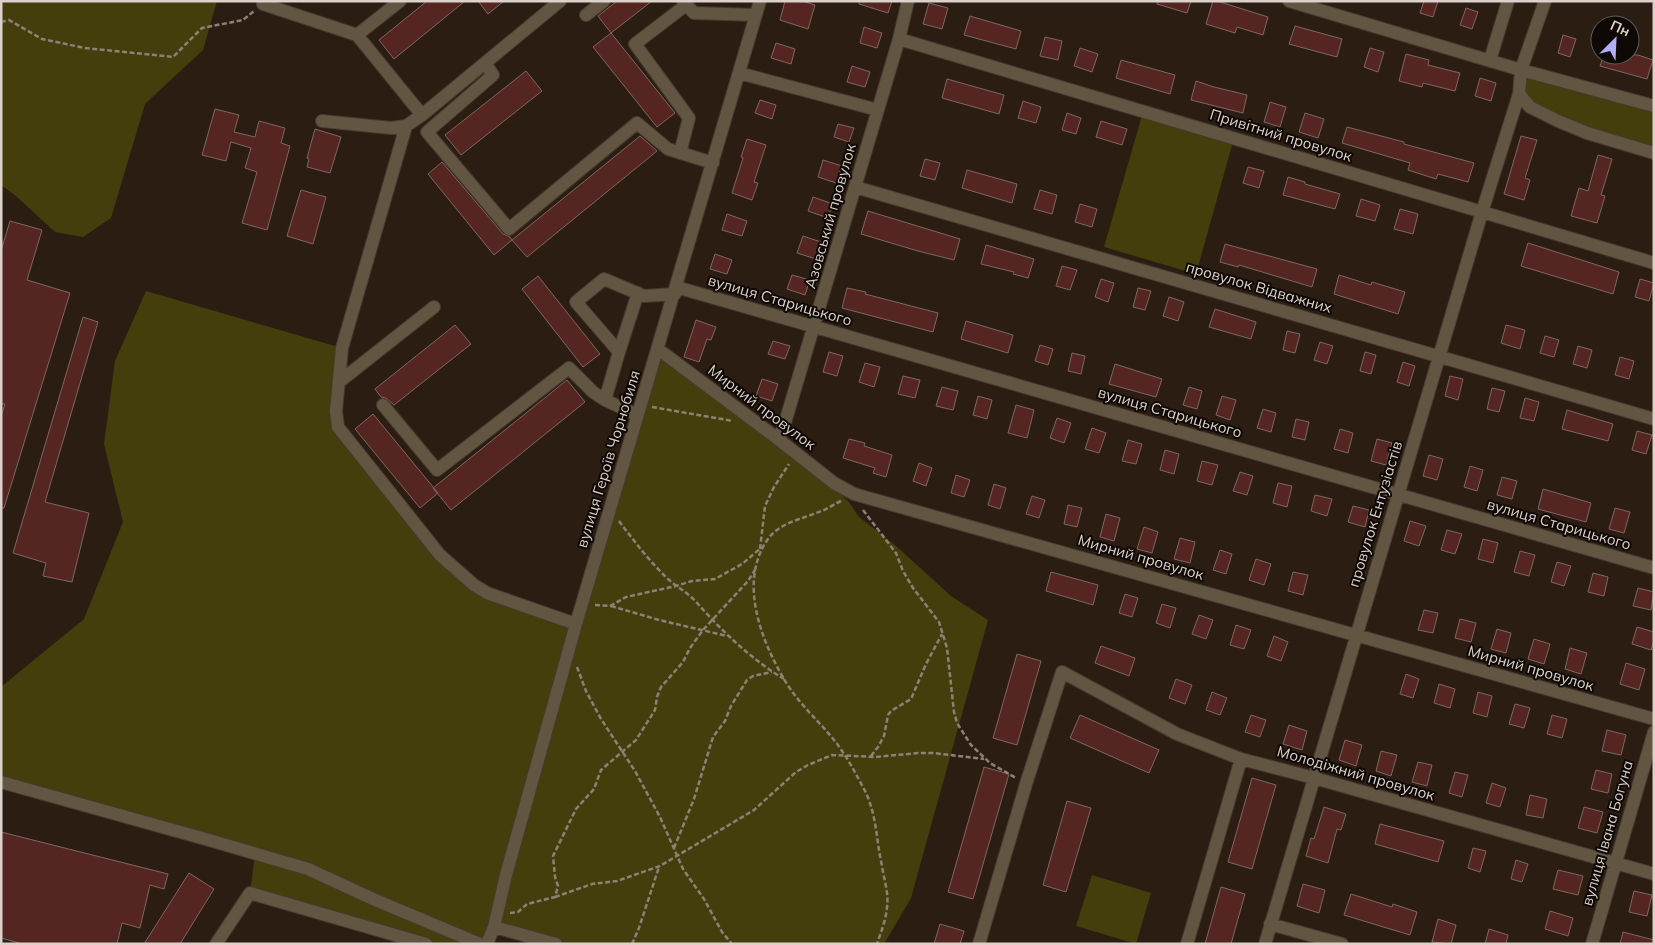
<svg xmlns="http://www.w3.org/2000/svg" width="1655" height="945" viewBox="0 0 1655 945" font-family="Mulish,sans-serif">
<rect width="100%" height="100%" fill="#2c1d13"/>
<path fill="#433e0b" d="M1 1H217L203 50 145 104 111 218 83 237 55 232 16 196 1 185Z
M1521 70 1654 106V153L1587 133 1519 94Z
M1143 112 1234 138 1196 274 1104 247Z
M146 291 342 348 338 427 474 585 576 624 487 944H426L250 893 255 854 1 782V687L84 619 123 522 104 444 115 361Z
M663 356 823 478 849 502 859 517 895 545 951 596 988 620 911 898 884 944H550L494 927 647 400Z
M1092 875 1151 893 1136 944 1076 926Z"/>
<path fill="#552521" stroke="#7d6764" d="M427 1H465L394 59 379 40Z
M478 1H504L488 14Z
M617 1H652L611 33 598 16Z
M785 1H802L815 5 808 29 780 20Z
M859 1H892L888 13 859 4Z
M1157 1H1191L1187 13 1157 4Z
M1213 1H1217L1268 17 1263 35 1237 27 1235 33 1206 24Z
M1424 1H1438L1433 17 1420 13Z
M929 3 948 8 942 29 923 24Z
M1466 8 1478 12 1472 29 1460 25Z
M970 16 1021 31 1016 49 964 35Z
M1295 26 1342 39 1337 57 1289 44Z
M864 27 882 33 877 48 860 43Z
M611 33 675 113 657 127 593 47Z
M1563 35 1576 39 1570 57 1558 53Z
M1045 37 1062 41 1058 60 1040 56Z
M776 43 795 49 791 64 771 58Z
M1080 48 1098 54 1092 72 1074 66Z
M1370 48 1384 52 1378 72 1364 67Z
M1406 54 1429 60 1428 65 1460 73 1455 91 1423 83 1422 87 1399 81Z
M1604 55H1638L1653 60 1647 79 1600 66Z
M1121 60 1175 75 1170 94 1116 78Z
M852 66 870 72 865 87 847 82Z
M526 71 542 91 461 155 445 135Z
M1480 78 1496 83 1491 101 1475 96Z
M947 79 1004 95 999 114 942 98Z
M1196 81 1214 87 1247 95 1243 113 1191 100Z
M760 100 776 105 772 119 755 113Z
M1023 101 1041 107 1036 123 1018 118Z
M1270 102 1286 107 1280 127 1264 122Z
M215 109 239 115 234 132 255 137 259 121 285 128 281 143 290 146 267 230 242 223 257 172 245 168 251 148 231 142 226 161 202 155Z
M1067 113 1081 118 1076 134 1062 130Z
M1305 113 1324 119 1318 138 1299 132Z
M1101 121 1127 129 1122 145 1096 137Z
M838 124 854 128 849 142 834 137Z
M1347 127 1404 142V144L1474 163 1468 182 1438 174 1436 179 1408 170 1410 163 1342 143Z
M315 129 341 137 330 173 307 167 309 159 307 158Z
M640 136 657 151 527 257 512 240Z
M1521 136 1537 140 1525 178 1530 180 1524 200 1504 194Z
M747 139 766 145 754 182 758 183 752 200 732 193 743 158 741 157Z
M1598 155 1612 159 1601 195 1605 196 1597 223 1571 216 1579 188 1588 191Z
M925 159 940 163 935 180 920 176Z
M823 160 842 166 836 183 818 177Z
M442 162 503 234 510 237 512 240 494 255 428 174Z
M1248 167 1264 171 1259 188 1243 183Z
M967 170 1017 184 1012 203 962 188Z
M1288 177 1305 182V184L1340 194 1335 209 1283 195Z
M301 190 326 197 313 244 287 236Z
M1040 190 1057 195 1052 214 1034 209Z
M813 197 833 204 828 218 808 211Z
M1361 199 1380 205 1375 221 1356 216Z
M1080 204 1097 209 1092 227 1075 222Z
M1400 209 1418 214 1413 234 1394 229Z
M868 211 960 239 954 260 918 251 861 234Z
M727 214 747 221 742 236 722 230Z
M10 221 42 230 27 280 70 293 4 508H1V416L5 404H1V251Z
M803 236 821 242 816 259 797 253Z
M1528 243 1619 272 1613 294 1521 266Z
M1225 244 1317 269 1312 287 1239 265 1238 267 1220 262Z
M986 245 1034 259 1028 278 1013 274 1014 272 981 264Z
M715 254 732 260 727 274 710 269Z
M1062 266 1077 270 1070 290 1056 286Z
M792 275 810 280 805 295 787 289Z
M1339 275 1371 285 1372 282 1405 292 1398 314 1334 294Z
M538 276 600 354 583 367 522 289Z
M1101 279 1114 283 1108 302 1095 297Z
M1640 279 1654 283 1649 301 1635 297Z
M847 288 866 292 865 294 938 313 933 332 842 308Z
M1138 288 1151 291 1145 310 1133 307Z
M1169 297 1184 302 1178 321 1163 316Z
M1215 309 1256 322 1251 339 1209 327Z
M83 317 98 322 45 502 89 513 72 582 43 576 46 563 13 553Z
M696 320 716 327 711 340 707 339 699 362 684 357Z
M966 321 1013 335 1008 353 961 339Z
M455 325 471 344 394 405 386 398 381 397 375 389Z
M1506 325 1525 330 1520 349 1501 343Z
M1287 331 1300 334 1295 353 1283 350Z
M1545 336 1559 340 1554 357 1540 353Z
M773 341 790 346 785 359 768 354Z
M1320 342 1333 346 1327 364 1314 360Z
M1040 345 1053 349 1048 365 1035 361Z
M1578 346 1592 350 1587 368 1573 364Z
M829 352 843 356 837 376 823 372Z
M1365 352 1376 355 1371 374 1360 371Z
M1072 353 1085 356 1081 374 1068 371Z
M1620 357 1634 361 1629 379 1615 375Z
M1403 362 1415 366 1409 386 1397 382Z
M865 363 880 367 874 387 859 382Z
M1115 364 1162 379 1156 397 1109 384Z
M903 376 920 380 915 398 898 394Z
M1450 376 1463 379 1458 400 1445 396Z
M762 379 778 384 772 401 756 396Z
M567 380 585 402 451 510 433 488Z
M942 387 958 391 953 410 936 406Z
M1189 387 1202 391 1197 409 1183 405Z
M1492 388 1505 391 1499 412 1487 409Z
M978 396 992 400 987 419 973 415Z
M1222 396 1236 400 1230 420 1216 415Z
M1525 398 1539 402 1534 421 1520 418Z
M1016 405 1034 410 1027 438 1008 433Z
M1263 409 1276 413 1271 432 1257 428Z
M1567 410 1613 424 1608 441 1562 429Z
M373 414 438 493 420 508 355 429Z
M1057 418 1071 423 1064 443 1050 438Z
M1296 419 1309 422 1305 440 1292 437Z
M1092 428 1106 433 1099 453 1085 449Z
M1340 429 1353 433 1348 453 1334 449Z
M1637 431 1652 435 1646 454 1632 450Z
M849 439 865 443 864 446 892 455 886 477 873 473 875 468 843 458Z
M1377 439 1392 443 1386 465 1371 461Z
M1128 440 1142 444 1136 464 1122 461Z
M1165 450 1179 454 1174 474 1160 470Z
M1429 455 1443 459 1437 480 1423 476Z
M1202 461 1218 465 1212 485 1197 481Z
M919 463 932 468 926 486 913 481Z
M1470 466 1483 470 1477 491 1464 487Z
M1240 472 1253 476 1247 495 1233 491Z
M956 475 970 480 964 497 951 493Z
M1502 477 1517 481 1512 499 1497 495Z
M1278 483 1292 486 1287 507 1273 503Z
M994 484 1006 488 1000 509 988 505Z
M1543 489 1591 503 1586 522 1538 509Z
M1315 495 1332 499 1327 516 1311 511Z
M1032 496 1045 500 1039 518 1026 514Z
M1068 505 1082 508 1077 527 1064 524Z
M1353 506 1369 510 1365 527 1348 522Z
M1615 508 1630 512 1624 533 1609 529Z
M1106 514 1120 518 1114 541 1100 537Z
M1410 521 1426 526 1419 546 1404 541Z
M1144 527 1158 532 1152 553 1137 549Z
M1447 530 1462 534 1455 554 1441 550Z
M1180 538 1195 542 1190 563 1174 559Z
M1483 539 1498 543 1493 563 1478 559Z
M1220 550 1232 554 1226 574 1213 570Z
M1520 551 1535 555 1529 576 1514 572Z
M1256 559 1271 564 1264 585 1249 580Z
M1557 562 1571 566 1564 586 1551 582Z
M1051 572 1098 585 1093 605 1046 591Z
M1293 572 1308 575 1303 595 1288 591Z
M1593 573 1608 577 1604 596 1588 592Z
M1638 588 1654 592 1651 610 1633 606Z
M1125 594 1138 598 1132 617 1119 613Z
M1162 604 1176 608 1170 628 1156 623Z
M1424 610 1438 613 1433 633 1418 630Z
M1199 615 1213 620 1206 639 1192 634Z
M1460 619 1476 623 1471 642 1455 638Z
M1236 625 1251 630 1244 649 1230 645Z
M1637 627 1654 632V640L1651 650 1632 644Z
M1497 629 1511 633 1506 653 1491 649Z
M1274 636 1288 642 1281 661 1267 656Z
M1534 639 1550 644 1544 664 1528 659Z
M1101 646 1135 658 1129 676 1095 663Z
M1570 648 1587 653 1581 674 1565 669Z
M1017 654 1041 661 1017 745 993 738Z
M1626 663 1645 669 1639 690 1620 684Z
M1406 674 1419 679 1413 698 1400 694Z
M1176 679 1192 685 1185 704 1169 698Z
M1439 684 1455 689 1450 708 1434 703Z
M1212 692 1227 698 1220 715 1206 710Z
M1478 692 1492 696 1487 717 1473 713Z
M1515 704 1530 708 1524 728 1509 724Z
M1080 715 1159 750 1149 773 1070 738Z
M1251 715 1266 720 1260 737 1245 732Z
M1552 715 1567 719 1562 738 1547 734Z
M1289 725 1307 731 1302 750 1283 744Z
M1607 730 1626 735 1621 755 1602 751Z
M1345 740 1362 745 1356 766 1339 760Z
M1381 751 1397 755 1391 776 1376 771Z
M1418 762 1432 765 1427 786 1412 782Z
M984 767 1009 774 973 899 948 892Z
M1596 770 1612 774 1608 793 1591 789Z
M1455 772 1468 775 1462 797 1449 793Z
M1252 778 1276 785 1252 869 1228 862Z
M1492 783 1506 788 1500 807 1486 803Z
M1530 795 1547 799 1543 818 1526 815Z
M1067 801 1091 808 1066 892 1043 885Z
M1324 807 1346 814 1341 830 1337 829 1328 863 1306 856 1311 838 1314 839Z
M1584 807 1603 812 1597 833 1578 828Z
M1380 824 1444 841 1438 862 1375 844Z
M1 832 168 874 164 889 150 885 140 928 122 923 117 944H23L1 938Z
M1473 848 1486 851 1480 872 1468 868Z
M1516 860 1528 864 1522 882 1511 879Z
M1558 870 1583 876 1578 895 1553 889Z
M189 873 214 889 180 944H144Z
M1303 884 1325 890 1319 913 1297 906Z
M1221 887 1245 894 1231 944H1205Z
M1634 891 1652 895 1647 916 1629 912Z
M1351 894 1392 907 1393 904 1417 912 1410 935 1344 915Z
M1550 911 1573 918 1568 936 1545 929Z
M1438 919 1456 925 1451 944 1432 942Z
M940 924 964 931 960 944H934Z
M1489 929 1508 935 1506 944H1485Z
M1623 932 1654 940V944H1620Z"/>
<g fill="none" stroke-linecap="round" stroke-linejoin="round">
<g stroke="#483a30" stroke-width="14">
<path id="minor" d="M264 1 263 4 357 35 400 1
M683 1 694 13 756 15
M1545 1 1521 70 1654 106
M586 15 604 1
M357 35 422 115
M899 39 1654 263
M1490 60 1508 1
M485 63 493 75 427 132 509 229 637 123 668 149 713 163
M739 73 878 110
M1519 94 1530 107 1558 121 1587 133 1654 153
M322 121 391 128 406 126 422 115 560 1
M406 126 342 348 336 411 338 427 440 555 474 585 487 593 576 624
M680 153 689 118 635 44 686 5
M855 187 1654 419
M676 287 1654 568
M658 349 778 439 834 483 854 494 1654 719
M619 352 638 293
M339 382 434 307
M383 405 437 470 569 368 593 392 605 400
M637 415 605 400 619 352 576 302 604 279 644 296 675 294
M778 439 784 426 899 39 908 1
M1 782 209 840 308 869 373 899 480 944
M1270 924 1342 944
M494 927 556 944
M216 944 250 893 426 944
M487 944 494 927 506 875 576 624 760 1
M979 944 1026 784 1062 672 1177 734 1241 759 1314 778 1654 874
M1187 944 1241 759
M1265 944 1482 212 1519 94 1521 70 1289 1
M1592 944 1654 732"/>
</g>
<path stroke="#8c8077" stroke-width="2.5" stroke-dasharray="5 2.5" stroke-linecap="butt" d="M1 22 9 20 42 39 85 48 173 57 202 28 243 20 254 11
M652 407 733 421
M841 501C834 504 828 509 821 511 803 519 780 522 768 539 738 581 761 640 784 679 797 702 818 720 834 740 846 755 855 772 864 789 877 814 876 840 882 866 884 880 889 893 887 907 886 920 881 932 877 944
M863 510 896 553 903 571 913 588 939 622 947 648 954 712 957 723 971 745 990 763 1016 778
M619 521C634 541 650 562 668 579 678 588 690 594 698 604 723 632 751 659 784 679
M760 549 765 506 774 487 789 464
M595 605 610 606 626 597 676 586 692 581 715 579 742 564 762 547
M611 606 659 620 727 636
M577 667 586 691 601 719 635 771 660 817 683 869 704 899 722 932 732 944
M871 756 878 747 884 736 888 715 891 711 911 699 926 664 942 634
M674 848 694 799 713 737 725 721 731 706 747 680 753 676 772 672
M555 897 592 884 617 881 660 866 754 810 796 772 808 765 832 755 876 757 918 753H933L984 759
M510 913 518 912 527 904 555 897 558 886 555 877 553 856 576 809 594 789 601 770 636 740 655 710 657 697 661 687 683 662 690 648 703 630 748 581 755 570
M632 944 639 928 659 867"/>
<use href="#minor" stroke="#625643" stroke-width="12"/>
</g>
<g text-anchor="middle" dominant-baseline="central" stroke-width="4" stroke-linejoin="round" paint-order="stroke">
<g font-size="15" fill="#dcd2cb" stroke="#0f0905">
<text transform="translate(1281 135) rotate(17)">Привітний провулок</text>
<text transform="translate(830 216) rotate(-74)">Азовський провулок</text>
<text transform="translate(1259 287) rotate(16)">провулок Відважних</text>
<text transform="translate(780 300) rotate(16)">вулиця Старицького</text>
<text transform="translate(762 407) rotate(37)">Мирний провулок</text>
<text transform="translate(1170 412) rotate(16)">вулиця Старицького</text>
<text transform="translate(608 459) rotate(-73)">вулиця Героїв Чорнобиля</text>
<text transform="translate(1375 514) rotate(-73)">провулок Ентузіастів</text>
<text transform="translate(1559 524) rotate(16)">вулиця Старицького</text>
<text transform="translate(1141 557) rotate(16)">Мирний провулок</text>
<text transform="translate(1531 668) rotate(16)">Мирний провулок</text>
<text transform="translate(1356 773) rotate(16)">Молодіжний провулок</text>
<text transform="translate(1607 833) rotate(-74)">вулиця Івана Богуна</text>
</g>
</g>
<rect width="1655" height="945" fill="none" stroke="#dcd2cb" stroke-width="5"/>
<g transform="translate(1615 40) rotate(24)"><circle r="24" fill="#0f0905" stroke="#615954"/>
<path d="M0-4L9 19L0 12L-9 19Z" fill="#b0aefa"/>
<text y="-8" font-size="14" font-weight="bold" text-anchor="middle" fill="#dcd2cb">Пн</text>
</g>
</svg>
